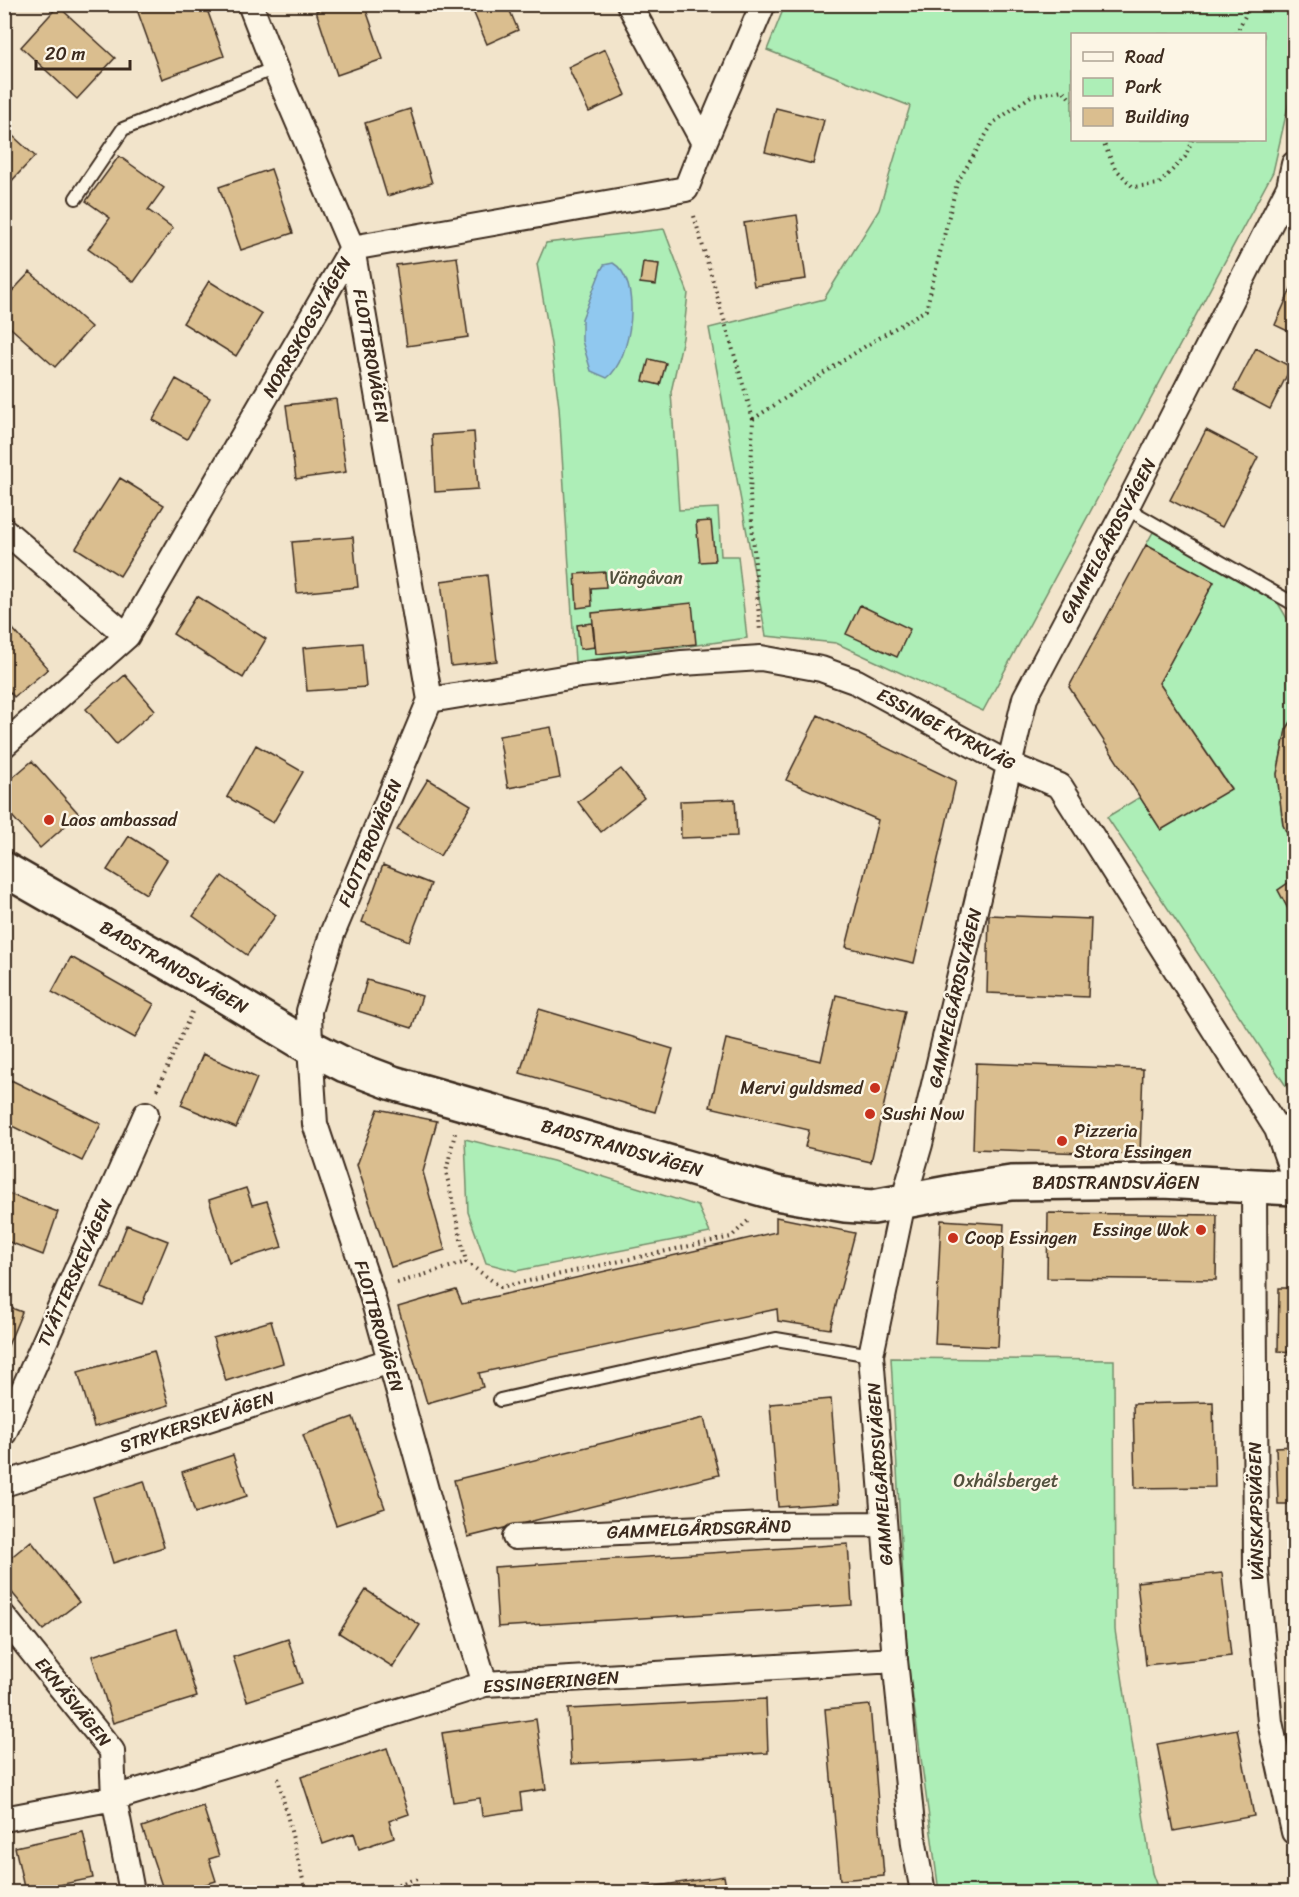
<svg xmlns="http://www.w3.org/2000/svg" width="1299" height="1897" viewBox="0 0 1299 1897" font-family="Sriracha,sans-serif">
<rect width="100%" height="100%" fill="#f2e4cb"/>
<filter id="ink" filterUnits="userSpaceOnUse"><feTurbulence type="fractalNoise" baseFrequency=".0167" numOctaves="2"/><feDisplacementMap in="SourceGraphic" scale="12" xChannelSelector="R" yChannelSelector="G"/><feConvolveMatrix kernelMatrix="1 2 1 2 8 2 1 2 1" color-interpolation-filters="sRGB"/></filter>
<g filter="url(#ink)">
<path fill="#adeeb7" stroke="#748c6a" stroke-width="1.5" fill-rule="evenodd" d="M785 5H1294V80L1273 172 983 711 836 643 766 636 709 328 824 299 879 210 910 106 767 50ZM1072 34H1264V140H1072Z
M664 229 688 293 683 338 671 392 679 510 718 508 721 556H738L747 638 575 662 559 407 551 344 537 264 546 243Z
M1153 532 1275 598 1294 630V717L1286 730 1277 774 1283 825 1294 848V879L1278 890 1294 920V1094L1292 1095 1107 817 1140 797 1161 830 1231 788 1159 683 1214 582 1146 545Z
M465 1139 553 1161 698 1206 710 1233 516 1271 486 1263 468 1212Z
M891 1358 1114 1360 1115 1630 1152 1873 1159 1892H939L907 1654Z"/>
<path fill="#90c8ef" stroke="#6e899b" stroke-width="1.5" d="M613 263C643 280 632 359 607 378L591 371 582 341V319L601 270 604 265Z"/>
<path fill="#dabe8f" stroke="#3b2a1e" stroke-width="1.5" d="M135 4H205L224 56 162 79Z
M334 4H364L383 59 337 75 316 11Z
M470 4H507L518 30 487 44Z
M58 6 115 58 77 99 21 47Z
M605 49 626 95 589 112 568 67Z
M776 108 824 120 813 164 765 152Z
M410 109 432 183 387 196 365 123Z
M4 128 35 156 4 189Z
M119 156 164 188 148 210 173 228 134 282 88 249 110 218 86 201Z
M271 169 293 233 241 250 219 187Z
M797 215 806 279 754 286 744 223Z
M457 257 468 337 407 346 396 265Z
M643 262 659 264 656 285 640 283Z
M30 272 91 327 55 367 4 322V300Z
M209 281 262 314 236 356 183 323Z
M1294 282V334L1275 325Z
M1256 348 1291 367 1270 409 1234 390Z
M649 359 666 363 660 385 643 381Z
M176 379 210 398 187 439 153 420Z
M336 399 346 472 296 479 286 405Z
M1206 430 1258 457 1222 527 1170 500Z
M474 432 478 489 435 492 432 435Z
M120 478 164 505 120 576 76 548Z
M711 521 715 561 700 562 696 522Z
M353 537 358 587 297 593 292 542Z
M1146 545 1214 582 1159 683 1231 789 1161 830 1069 687Z
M605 572 606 587 591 588 592 606 577 608 575 574Z
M487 575 497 661 451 666 441 581Z
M197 596 266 639 243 678 173 634Z
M692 603 696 644 596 654 592 613Z
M860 605 910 629 897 657 846 634Z
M592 623 595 647 580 649 577 625Z
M12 628 48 669 14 697 4 685V634Z
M362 643 366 687 307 691 303 648Z
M125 675 155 710 116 744 86 709Z
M818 715 956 781 914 963 846 947 878 820 786 780Z
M1294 717V848L1283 825 1277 774 1286 730Z
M551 727 560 778 508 788 499 736Z
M256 745 303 772 273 823 227 797Z
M32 761 79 814 40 848 4 807V785Z
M621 769 644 798 601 832 578 802Z
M428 779 471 805 440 856 397 830Z
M735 799 737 836 681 838 680 801Z
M129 836 167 860 146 894 107 870Z
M383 865 431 884 409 941 362 922Z
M222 876 276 915 247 955 193 916Z
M1294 879V920L1278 890Z
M989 915 1091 919 1088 997 987 993Z
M71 957 154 1004 135 1038 52 992Z
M367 980 422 996 412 1028 358 1011Z
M836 995 905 1011 871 1162 805 1147 809 1130 710 1107 726 1039 821 1061Z
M539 1009 673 1049 655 1112 520 1073Z
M203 1054 257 1078 236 1128 181 1105Z
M976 1063 1143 1069 1140 1155 973 1149Z
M11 1080 101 1124 82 1161 4 1122V1093Z
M378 1109 437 1121 423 1172 445 1250 391 1267 357 1165Z
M246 1188 252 1205 267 1201 282 1247 229 1263 209 1200Z
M4 1192 58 1212 43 1255 4 1240Z
M1048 1213 1217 1215 1216 1280 1047 1278Z
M776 1217 855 1233 830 1329 778 1321 777 1309 479 1373 483 1387 427 1403 398 1307 456 1290 462 1304 776 1232Z
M941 1220 1004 1224 998 1347 935 1344Z
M127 1225 168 1241 142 1304 102 1288Z
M1279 1288H1294V1352L1278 1351Z
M4 1305 22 1312 5 1353H4Z
M271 1321 283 1363 226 1381 213 1338Z
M154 1351 169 1405 94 1427 78 1372Z
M831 1399 839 1503 778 1507 770 1404Z
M1213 1402 1215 1487 1135 1488 1133 1404Z
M353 1417 385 1508 336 1525 303 1435Z
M704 1418 719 1475 468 1537 454 1480Z
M1294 1446V1504H1278L1276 1447Z
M233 1455 247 1496 195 1513 182 1472Z
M144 1481 164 1547 113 1563 93 1497Z
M31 1541 79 1602 43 1630 4 1583V1563Z
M848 1544 852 1605 498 1627 494 1567Z
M1222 1573 1231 1656 1146 1665 1137 1582Z
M366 1590 420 1625 393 1667 339 1633Z
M176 1629 197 1697 113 1723 92 1656Z
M288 1639 302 1683 247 1701 233 1657Z
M766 1699 768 1753 571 1764 568 1709Z
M870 1705 884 1876 840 1880 825 1709Z
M536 1719 546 1789 520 1793 522 1810 482 1816 480 1798 453 1802 442 1733Z
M1237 1729 1254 1816 1174 1831 1157 1744Z
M387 1748 409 1814 389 1821 394 1837 359 1849 354 1833 323 1844 301 1777Z
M203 1806 219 1856 209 1859 216 1881 180 1892H164L142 1827Z
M83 1832 93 1878 25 1892 15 1847Z
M724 1876 727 1892H631L630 1890Z"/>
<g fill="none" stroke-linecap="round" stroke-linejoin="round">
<g stroke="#3b2a1e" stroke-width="16">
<path id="lane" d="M76 198 123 129 275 68
M1126 508 1294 604
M1277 1129 1294 1115
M500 1400 776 1339 871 1355"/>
</g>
<g stroke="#3b2a1e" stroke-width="28">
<path id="street" d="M250 4 275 68 352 248 430 700 332 934 309 1011 310 1047 315 1124 371 1292 433 1515 485 1684
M629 4 704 143
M4 530 127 636
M430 700 581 675 682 663 761 658 821 669 857 682 1010 765 1060 786 1277 1129 1294 1177
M4 745 127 636 352 248 686 189 704 143 763 4
M1254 1186 1256 1571 1270 1722 1294 1832
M4 1433 146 1114
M4 1484 390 1361
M515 1537 765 1525 884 1524
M4 1617 112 1751 114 1798 132 1892
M4 1819 114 1798 271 1751 485 1684 895 1660
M923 1892 914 1844 895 1660 871 1355 903 1202 920 1144 1025 698 1126 508 1289 187 1294 164"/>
</g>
<g stroke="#3b2a1e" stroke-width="38">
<path id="secondary" d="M4 869 205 984 310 1047 345 1065 393 1083 776 1193 845 1205 873 1207 964 1190 1011 1183 1162 1181 1294 1188"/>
</g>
<path stroke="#3b2a1e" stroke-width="4" stroke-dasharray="1.5 4.5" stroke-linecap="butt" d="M1236 34 1251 4
M1102 140 1115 168 1133 187 1159 184 1185 157 1192 140
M694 216 753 419 750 495 760 632
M753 419 875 340 926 310 957 183 993 123 1031 96 1063 90 1072 101
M157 1090 192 1012
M455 1133 446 1172 466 1262 501 1287 731 1237 750 1219
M397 1283 466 1262
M278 1778 306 1892
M369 1892 417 1879"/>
<use href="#lane" stroke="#fcf5e5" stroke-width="12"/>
<use href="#street" stroke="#fcf5e5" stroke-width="24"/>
<use href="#secondary" stroke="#fcf5e5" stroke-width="33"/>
</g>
</g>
<g fill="#c8321e" stroke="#fcf5e5" stroke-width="2">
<circle cx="49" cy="820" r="6"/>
<circle cx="875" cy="1088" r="6"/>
<circle cx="870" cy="1114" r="6"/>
<circle cx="1062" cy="1141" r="6"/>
<circle cx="1201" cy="1230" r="6"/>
<circle cx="953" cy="1238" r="6"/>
</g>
<g text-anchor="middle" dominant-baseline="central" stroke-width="5" stroke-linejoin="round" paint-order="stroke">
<g font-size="18" fill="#3b2a1e" stroke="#fcf5e5">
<text transform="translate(307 327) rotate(-60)">NORRSKOGSVÄGEN</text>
<text transform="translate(371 356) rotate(80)">FLOTTBROVÄGEN</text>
<text transform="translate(1108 541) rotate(-62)">GAMMELGÅRDSVÄGEN</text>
<text transform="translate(946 729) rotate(28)">ESSINGE KYRKVÄG</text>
<text transform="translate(370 843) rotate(-67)">FLOTTBROVÄGEN</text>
<text transform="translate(174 967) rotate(30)">BADSTRANDSVÄGEN</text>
<text transform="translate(955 998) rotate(-77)">GAMMELGÅRDSVÄGEN</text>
<text transform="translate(622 1148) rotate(16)">BADSTRANDSVÄGEN</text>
<text x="1116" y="1183">BADSTRANDSVÄGEN</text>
<text transform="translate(75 1273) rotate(-66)">TVÄTTERSKEVÄGEN</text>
<text transform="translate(379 1326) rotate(74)">FLOTTBROVÄGEN</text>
<text transform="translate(197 1422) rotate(-18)">STRYKERSKEVÄGEN</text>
<text transform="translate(880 1474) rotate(-94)">GAMMELGÅRDSVÄGEN</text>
<text transform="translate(1256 1511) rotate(-91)">VÄNSKAPSVÄGEN</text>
<text transform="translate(699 1529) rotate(-2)">GAMMELGÅRDSGRÄND</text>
<text transform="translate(551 1682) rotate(-4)">ESSINGERINGEN</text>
<text transform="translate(73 1702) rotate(51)">EKNÄSVÄGEN</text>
</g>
<g font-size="18" fill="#52513d" stroke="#fcf5e5">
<text x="646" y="578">Vängåvan</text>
<text x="1006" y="1481">Oxhålsberget</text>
</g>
<g font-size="18" fill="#3b2a1e" stroke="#fcf5e5" text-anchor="start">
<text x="61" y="820">Laos ambassad</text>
<text x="863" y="1088" text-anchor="end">Mervi guldsmed</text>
<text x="882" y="1114">Sushi Now</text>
<text x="1074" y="1131">Pizzeria<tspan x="1074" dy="21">Stora Essingen</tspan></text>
<text x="1189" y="1230" text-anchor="end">Essinge Wok</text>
<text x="965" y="1238">Coop Essingen</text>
</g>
</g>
<rect width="1299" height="1897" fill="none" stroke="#fcf5e5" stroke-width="24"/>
<rect x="12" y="12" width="1275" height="1873" fill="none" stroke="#3b2a1e" stroke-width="2" filter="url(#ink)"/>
<rect x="1071" y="33" width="195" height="108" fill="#fcf5e5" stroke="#afa495" stroke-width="1.5"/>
<rect x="1083" y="52" width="30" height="9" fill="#fcf5e5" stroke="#afa495" stroke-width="1.5"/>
<text x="1125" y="63" font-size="18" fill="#3b2a1e">Road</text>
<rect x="1083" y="78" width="30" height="18" fill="#adeeb7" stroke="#afa495" stroke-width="1.5"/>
<text x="1125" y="93" font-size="18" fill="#3b2a1e">Park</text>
<rect x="1083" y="108" width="30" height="18" fill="#dabe8f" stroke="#afa495" stroke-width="1.5"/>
<text x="1125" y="123" font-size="18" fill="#3b2a1e">Building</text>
<path d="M36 60v9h94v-9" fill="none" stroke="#3b2a1e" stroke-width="3"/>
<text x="45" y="60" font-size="18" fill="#3b2a1e" stroke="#fcf5e5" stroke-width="4.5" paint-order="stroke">20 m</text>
</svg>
